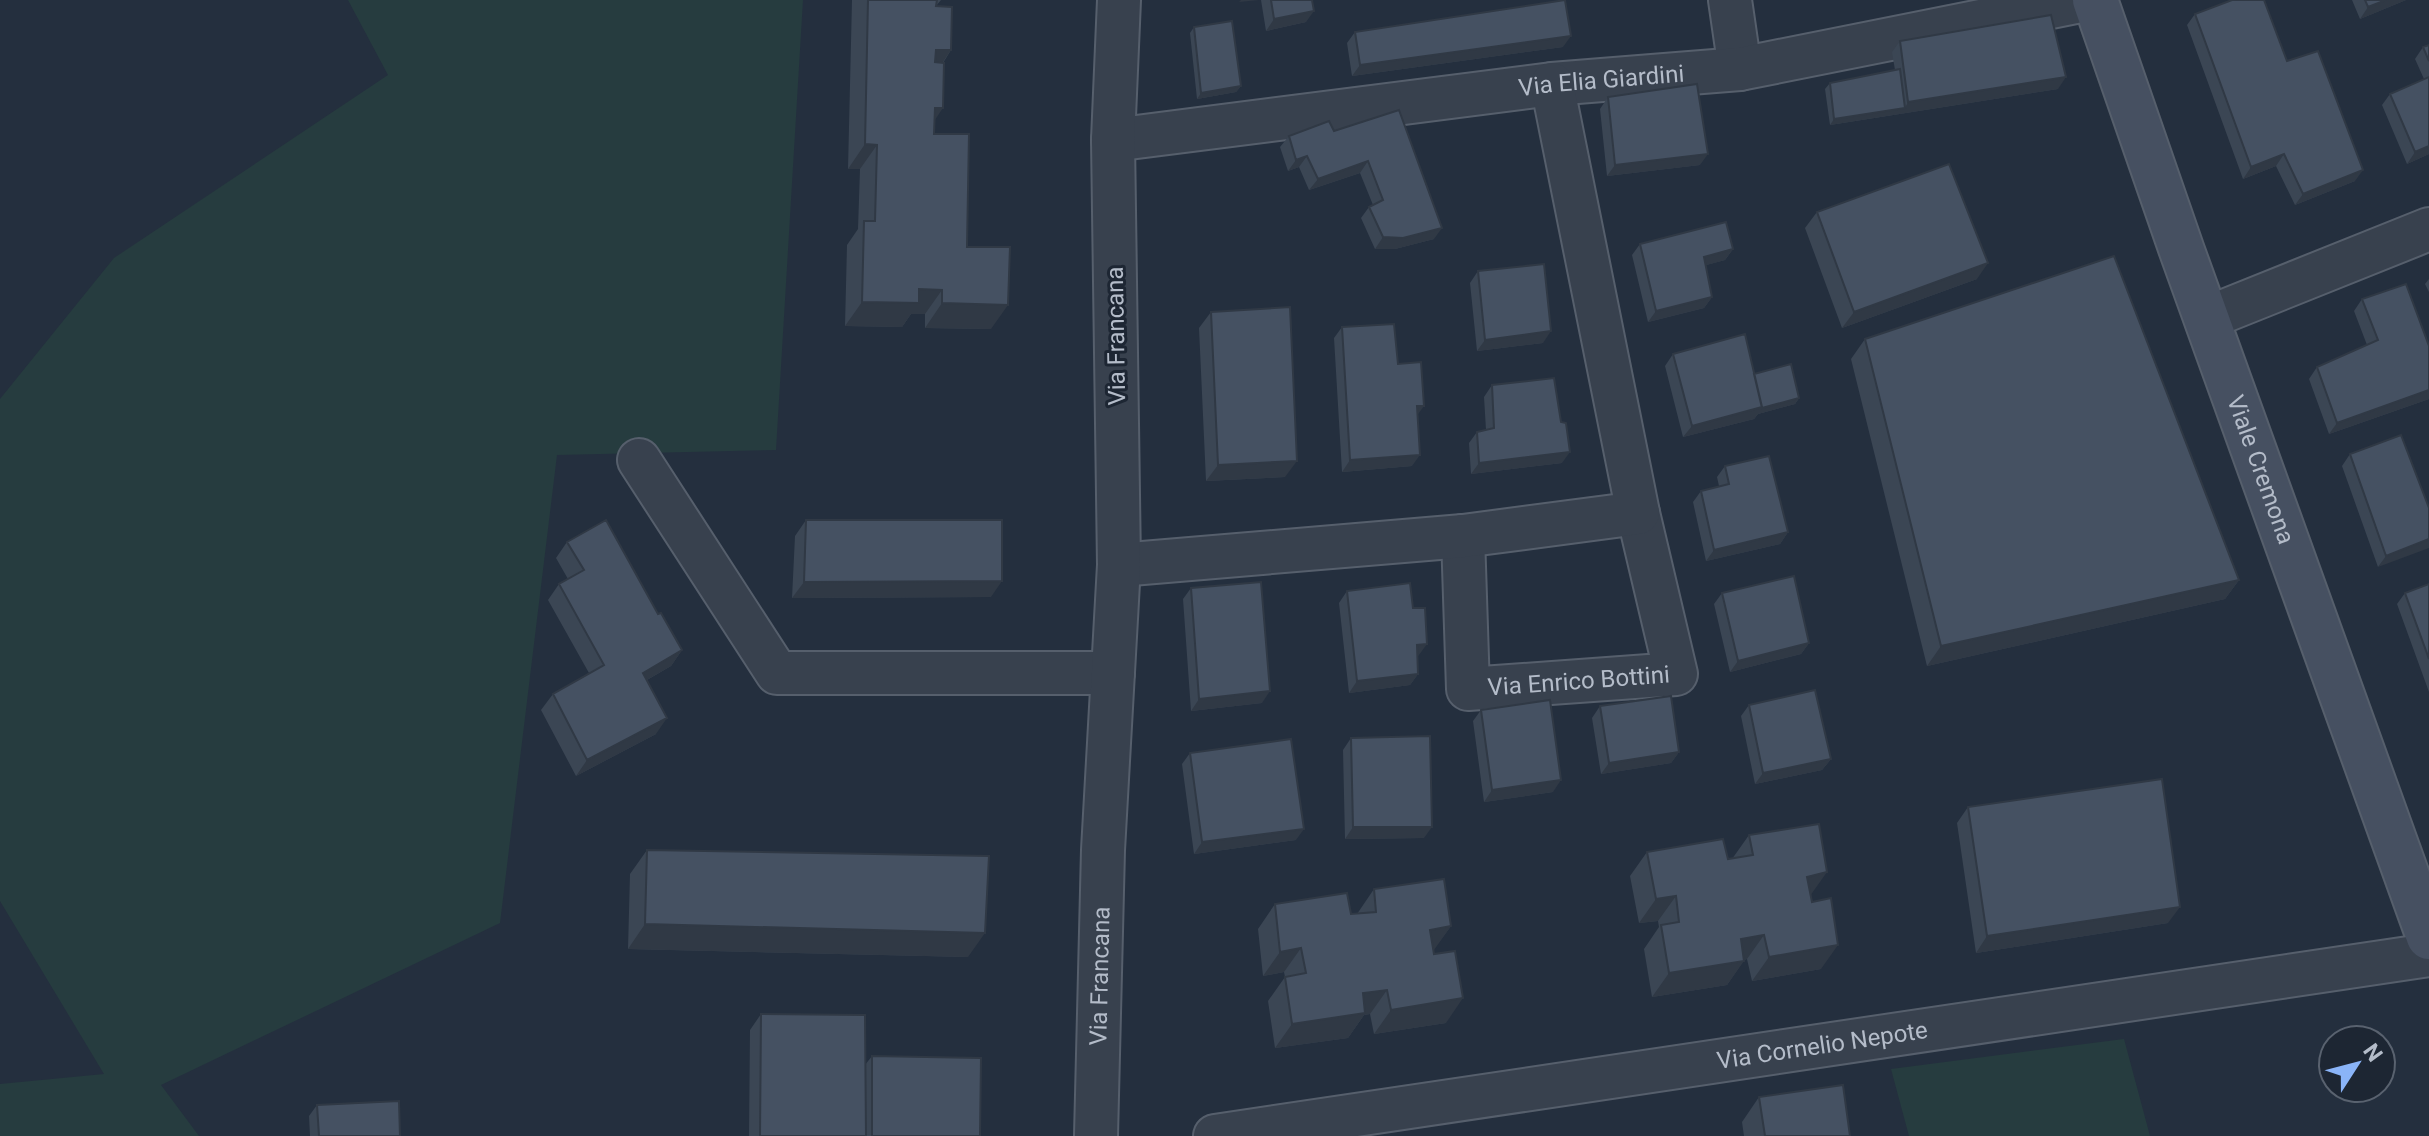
<svg xmlns="http://www.w3.org/2000/svg" width="2429" height="1136" viewBox="0 0 2429 1136" font-family="Roboto,sans-serif">
<rect width="100%" height="100%" fill="#242f3e"/>
<path fill="#263c3f" d="M348 0H803L776 450 557 455 500 923 161 1085 199 1136H0V1084L104 1074 0 901V399L114 258 388 75Z
M2124 1039 2150 1136H1909L1891 1069Z"/>
<g fill="none" stroke-linecap="round" stroke-linejoin="round">
<g stroke="#565f6c" stroke-width="46">
<g id="minor">
<path d="M1730 0 1740 69"/>
<path id="s1" d="M1113 140 1552 84 1740 69 2086 0"/>
<path d="M2207 318 2429 229"/>
<path d="M639 460 777 673H1113"/>
<path id="s2" d="M1463 536 1468 689 1676 674 1638 513"/>
<path d="M1119 565 1463 536 1638 513 1552 84"/>
<path id="s3" d="M1096 1136 1103 850 1119 565 1113 140 1119 0"/>
<path id="s4" d="M1215 1136 2429 955"/>
</g>
</g>
<g stroke="#565f6c" stroke-width="48">
<g id="secondary">
<path id="s5" d="M2095 0 2182 251 2429 937"/>
</g>
</g>
<use href="#minor" stroke="#38414e" stroke-width="42"/>
<use href="#secondary" stroke="#465061" stroke-width="44"/>
</g>
<path fill="#3b4654" d="M852 0H941L936 6 951 50 943 63 934 121V134L991 329 925 328V314H911L902 327 845 326 847 245 858 229 860 169H848Z
M1261 0H1312L1306 22 1266 31Z
M2352 0H2406L2360 19Z
M2195 14 2355 181 2295 205 2276 166 2243 179 2187 25Z
M1194 27 1241 86 1236 92 1197 99 1190 33Z
M1355 32 1563 47 1352 76 1347 43Z
M1900 41 2058 89 1830 125 1825 89 1830 83 1895 70 1892 52Z
M2429 45V154L2407 164 2382 105 2390 94 2424 79 2415 59 2423 47Z
M1608 97 1700 165 1607 176 1600 109Z
M1399 110 1434 239 1395 249H1375L1361 218 1369 207 1373 205 1360 173 1309 190 1299 167 1288 171 1280 147 1289 136 1334 131Z
M1817 212 1977 279 1842 328 1805 228Z
M1640 244 1733 249 1725 260 1706 265 1712 297 1704 308 1648 322 1632 255Z
M1478 271 1543 343 1477 351 1470 283Z
M2429 279V292L2425 284Z
M2362 299 2429 346V399L2329 434 2309 379 2317 367 2367 345 2354 311Z
M1211 312 1285 477 1206 481 1199 328Z
M1342 327 1398 364 1417 415 1412 466 1342 472 1334 338Z
M1865 339 2239 580 2225 599 1927 666 1851 359Z
M1673 354 1754 374 1799 398 1795 404 1758 414 1754 419 1683 437 1665 366Z
M1492 385 1561 422 1562 463 1471 474 1469 443 1477 432 1486 430 1484 397Z
M2350 454 2429 508 2378 567 2342 466Z
M1725 466 1788 532 1780 544 1706 561 1693 502 1701 491 1719 486 1717 477Z
M806 520 991 597 792 598 795 536Z
M567 542 658 614 682 650 671 666 647 680 656 734 576 776 541 710 553 694 589 673 548 600 559 584 568 579 556 558Z
M2429 584V692L2397 604 2405 593Z
M1191 588 1262 703 1191 711 1183 599Z
M1347 591 1419 655 1417 656 1418 674 1410 685 1349 693 1339 603Z
M1722 593 1809 643 1801 654 1730 672 1714 604Z
M1749 705 1831 759 1822 770 1755 784 1741 716Z
M1600 706 1679 752 1671 763 1601 774 1592 718Z
M1481 710 1553 792 1484 802 1473 721Z
M1351 738 1424 838 1345 839 1343 750Z
M1190 753 1296 840 1194 854 1182 764Z
M1968 807 2168 923 1976 953 1957 823Z
M1749 835 1811 895 1821 969 1752 981 1747 959 1744 960 1727 985 1652 997 1644 949 1659 927 1658 921 1639 923 1630 876 1647 852 1728 859H1732Z
M647 850 968 957 628 949 630 874Z
M1374 889 1451 926 1433 950 1446 1023 1374 1034 1370 1014 1364 1015 1348 1038 1275 1048 1268 1001 1285 977 1284 972 1263 976 1258 929 1275 904 1351 914H1357Z
M761 1014 865 1065 872 1056 980 1136H749L750 1030Z
M1759 1097 1850 1136H1744L1742 1122Z
M317 1105 400 1136H310L309 1116Z"/>
<path fill="#303945" d="M1241 0H1259L1239 2Z
M2386 0H2406L2360 19 2368 7Z
M1314 11 1306 22 1266 31 1274 19Z
M1571 36 1563 47 1352 76 1360 65Z
M936 50H951L934 75Z
M2066 77 2058 89 1830 125 1834 119 1905 108 1908 102Z
M1241 86 1236 92 1197 99 1201 93Z
M935 108H943L926 133Z
M865 144 877 145 860 169H848Z
M2429 146V154L2407 164 2415 152Z
M1708 154 1700 165 1607 176 1615 165Z
M2284 154 2276 166 2243 179 2251 167Z
M1307 156 1299 167 1288 171 1296 160Z
M1368 161 1360 173 1309 190 1318 179Z
M2363 170 2355 181 2295 205 2303 194Z
M1442 228 1434 239 1395 249H1375L1383 237Z
M1733 249 1725 260 1696 268 1704 257Z
M1988 263 1977 279 1842 328 1854 312Z
M919 289 942 290 925 314H911L902 327 845 326 862 302Z
M1712 297 1704 308 1648 322 1656 311Z
M942 303 1008 305 991 329 925 328Z
M1551 331 1543 343 1477 351 1485 340Z
M2429 390V399L2329 434 2337 423Z
M1799 398 1795 404 1758 414 1754 419 1683 437 1692 426Z
M1417 406H1424L1416 417Z
M1570 452 1562 463 1471 474 1479 463Z
M1420 455 1412 466 1342 472 1350 460Z
M1297 461 1285 477 1206 481 1218 465Z
M1788 532 1780 544 1706 561 1714 550Z
M2429 539V548L2378 567 2386 556Z
M2239 580 2225 599 1927 666 1941 646Z
M1002 581 991 597 792 598 804 582Z
M1809 643 1801 654 1730 672 1738 661Z
M1427 644 1419 655 1409 657 1417 645Z
M682 650 671 666 631 689 643 673Z
M1418 674 1410 685 1349 693 1357 681Z
M1270 691 1262 703 1191 711 1199 699Z
M667 718 656 734 576 776 587 760Z
M1679 752 1671 763 1601 774 1609 763Z
M1831 759 1822 770 1755 784 1763 773Z
M1561 780 1553 792 1484 802 1492 790Z
M1353 827H1432L1424 838 1345 839Z
M1304 829 1296 840 1194 854 1202 842Z
M1827 872 1810 896 1807 877Z
M1676 896 1658 921 1639 923 1656 899Z
M2180 907 2168 923 1976 953 1987 936Z
M645 924 985 933 968 957 628 949Z
M1451 926 1434 950 1413 955 1430 930Z
M1764 935 1747 959 1724 964 1741 939Z
M1838 945 1821 969 1752 981 1769 957Z
M1301 948 1284 972 1263 976 1280 952Z
M1744 961 1727 985 1652 997 1669 973Z
M1387 990 1370 1014 1364 1015 1348 1038 1275 1048 1292 1024 1363 993Z
M1463 998 1446 1023 1374 1034 1391 1010Z"/>
<path fill="#455162" stroke="#303945" stroke-width="2" d="M868 0H937L936 6 952 7 951 50H936L935 62 944 63 943 108H935L934 134H969L967 247H1010L1008 305 942 303V290L919 289V303L862 302 864 221H875L877 145 865 144Z
M1271 0H1312L1314 11 1274 19Z
M1565 0 1571 36 1360 65 1355 32Z
M2232 0H2264L2287 61 2318 51 2363 170 2303 194 2284 154 2251 167 2195 14Z
M2365 0H2386L2368 7Z
M2051 15 2066 77 1908 102 1900 41Z
M1232 21 1241 86 1201 93 1194 27Z
M2429 45V61L2423 47Z
M1900 69 1905 108 1834 119 1830 83Z
M2429 77V146L2415 152 2390 94Z
M1697 84 1708 154 1615 165 1608 97Z
M1399 110 1442 228 1403 238 1383 237 1369 207 1383 200 1368 161 1318 179 1307 156 1296 160 1289 136 1329 121 1334 131Z
M1949 164 1988 263 1854 312 1817 212Z
M1726 222 1733 249 1704 257 1712 297 1656 311 1640 244Z
M2114 256 2239 580 1941 646 1865 339Z
M1544 264 1551 331 1485 340 1478 271Z
M2406 284 2429 346V390L2337 423 2317 367 2378 340 2362 299Z
M1290 307 1297 461 1218 465 1211 312Z
M1394 324 1398 364 1421 362 1424 406H1417L1420 455 1350 460 1342 327Z
M1745 334 1762 407 1692 426 1673 354Z
M1791 364 1799 398 1762 408 1754 374Z
M1554 378 1561 422 1566 423 1570 452 1479 463 1477 432 1494 428 1492 385Z
M2401 435 2429 508V539L2386 556 2350 454Z
M1769 456 1788 532 1714 550 1701 491 1729 484 1725 466Z
M606 520 658 614 661 613 682 650 643 673 667 718 587 760 553 694 604 665 559 584 584 570 567 542Z
M806 520H1002V581L804 582Z
M1794 576 1809 643 1738 661 1722 593Z
M1261 582 1270 691 1199 699 1191 588Z
M1410 583 1413 608H1425L1427 644 1417 645 1418 674 1357 681 1347 591Z
M2429 584V659L2405 593Z
M1815 690 1831 759 1763 773 1749 705Z
M1671 696 1679 752 1609 763 1600 706Z
M1550 700 1561 780 1492 790 1481 710Z
M1430 736 1432 827H1353L1351 738Z
M1291 739 1304 829 1202 842 1190 753Z
M2162 779 2180 907 1987 936 1968 807Z
M1819 824 1827 872 1807 877 1812 902 1831 898 1838 945 1769 957 1764 935 1741 939 1744 961 1669 973 1661 925 1679 922 1676 896 1656 899 1647 852 1723 839 1728 859 1753 855 1749 835Z
M647 850 989 856 985 933 645 924Z
M1444 879 1451 926 1430 930 1434 954 1455 951 1463 998 1391 1010 1387 990 1363 993 1365 1013 1292 1024 1285 977 1306 973 1301 948 1280 952 1275 904 1347 893 1351 914 1376 912 1374 889Z
M761 1014 865 1015 866 1136H760Z
M872 1056 981 1058 980 1136H872Z
M1843 1085 1850 1136H1765L1759 1097Z
M399 1101 400 1136H319L317 1105Z"/>
<g text-anchor="middle" dominant-baseline="central" stroke-width="6" stroke-linejoin="round" paint-order="stroke">
<g font-size="24" fill="#b4bcc9" stroke="#1d2633">
<text stroke="none"><textPath href="#s1" startOffset="492">Via Elia Giardini</textPath></text>
<text transform="translate(1116 336) rotate(-91)">Via Francana</text>
<text stroke="none"><textPath href="#s5" startOffset="498">Viale Cremona</textPath></text>
<text stroke="none"><textPath href="#s2" startOffset="264">Via Enrico Bottini</textPath></text>
<text stroke="none"><textPath href="#s3" startOffset="160">Via Francana</textPath></text>
<text stroke="none"><textPath href="#s4" startOffset="614">Via Cornelio Nepote</textPath></text>
</g>
</g>
<g transform="translate(2357 1064) rotate(54)"><circle r="38" fill="#1d2633" stroke="#59626f" stroke-width="2"/>
<path d="M0-6L14 30L0 20L-14 30Z" fill="#8ab4f8"/>
<text y="-12" font-size="22" font-weight="bold" text-anchor="middle" fill="#b4bcc9">N</text>
</g>
</svg>
